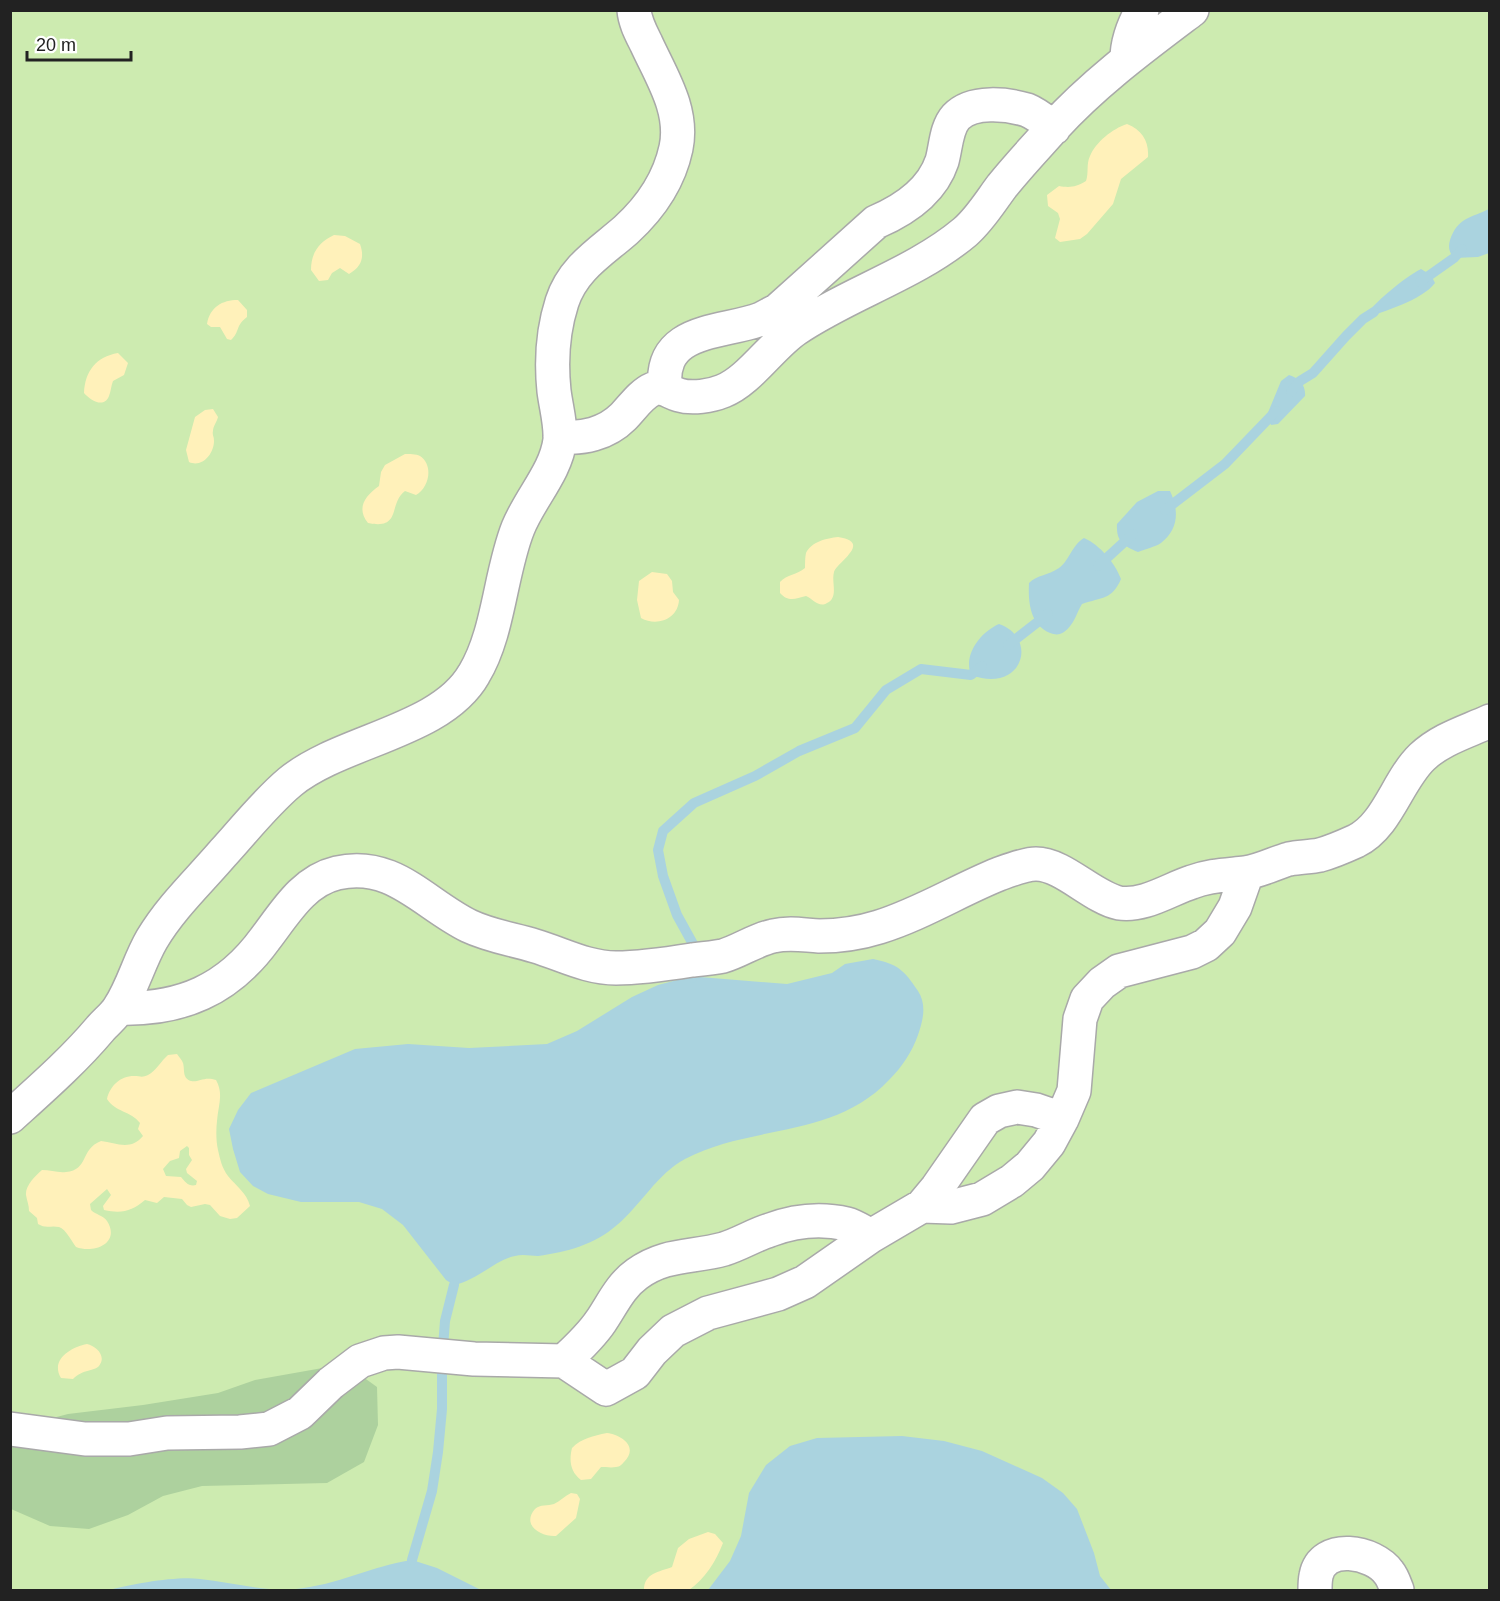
<svg xmlns="http://www.w3.org/2000/svg" width="1500" height="1601" viewBox="0 0 1500 1601" font-family="Arial,sans-serif">
<rect width="100%" height="100%" fill="#f2efe9"/>
<path fill="#cdebb0" d="M11 11H1489V1590H11Z"/>
<path fill="#add19e" d="M345 1364 377 1387 378 1425 364 1462 327 1483 202 1486 163 1496 128 1515 89 1529 50 1526 11 1509V1429L68 1414 143 1405 218 1393 255 1380Z"/>
<path fill="#fff1ba" fill-rule="evenodd" d="M1127 124C1142 130 1149 141 1148 157L1121 179 1113 204 1087 234 1080 239 1060 242 1055 238 1060 219 1058 213 1048 206 1047 195 1059 186C1070 188 1076 187 1086 181 1089 173 1086 164 1090 156 1096 142 1112 129 1127 124Z
M334 235 345 236 360 244C365 258 361 267 349 274L340 268 332 273 328 280 319 281 311 270C311 253 319 242 334 235Z
M238 300 247 310V317C235 326 240 332 231 340L227 339 220 327H211L207 324C210 307 222 300 238 300Z
M118 353 128 363 124 375 113 381C111 386 111 391 109 396 104 409 90 400 84 393 85 371 96 357 118 353Z
M213 409 218 417C217 422 213 426 213 431 212 435 214 436 214 441 214 454 202 468 189 462L186 450 195 417 205 410Z
M405 454C409 454 416 454 420 456 434 465 429 488 416 495L405 491C388 504 402 530 368 523 356 508 365 496 379 486L381 472 385 465Z
M838 537C873 542 837 562 834 572 831 582 839 597 827 603 819 608 813 599 806 596 795 599 788 602 780 593V582C787 574 797 575 805 568 805 564 805 557 806 553 811 542 827 538 838 537Z
M652 572 667 574 672 581 673 592 679 600C678 619 657 627 641 618L637 600 639 581Z
M177 1054C179 1057 182 1060 183 1063 185 1070 182 1078 191 1081 198 1083 204 1076 216 1080 224 1094 218 1106 217 1121 216 1130 216 1141 218 1150 220 1159 222 1168 228 1176 236 1186 247 1193 250 1206L237 1218 230 1219 220 1216 210 1205 205 1204 191 1207 187 1205 182 1199 164 1197 157 1203 145 1200C132 1211 122 1214 104 1210L103 1206 111 1195 107 1189 90 1204 91 1210C96 1215 103 1215 107 1221 121 1243 94 1254 76 1247 72 1242 66 1229 59 1227 51 1225 46 1229 38 1224L37 1218 29 1211C29 1205 27 1201 26 1195 25 1186 35 1176 42 1170 50 1170 58 1173 66 1172 89 1170 80 1149 101 1141 116 1143 131 1151 143 1136L138 1129 140 1123C131 1111 115 1112 107 1099 110 1086 120 1076 134 1076 140 1076 142 1078 148 1075 156 1071 161 1061 168 1055ZM187 1146 189 1148V1155L192 1160 186 1169 187 1173 197 1181 196 1185C189 1187 185 1182 181 1177L166 1176 163 1169 170 1161 179 1158 180 1151Z
M87 1344C96 1346 107 1356 99 1366 95 1371 83 1369 73 1379L61 1378C50 1360 71 1347 87 1344Z
M607 1433C622 1435 639 1447 624 1462 622 1464 620 1467 616 1467 612 1468 605 1467 601 1467L591 1479 581 1480C570 1472 569 1460 572 1448 582 1438 593 1436 607 1433Z
M571 1493 577 1494 580 1499 576 1518 556 1536C541 1537 521 1525 535 1509 540 1504 548 1506 554 1504 560 1501 565 1496 571 1493Z
M708 1532 715 1534 723 1543C716 1561 705 1579 689 1590H644C644 1573 659 1572 672 1567L678 1548 689 1539Z"/>
<path fill="#aad3df" d="M1489 209V253L1478 257 1454 258C1449 252 1448 247 1450 240 1458 217 1471 218 1489 209Z
M1421 269 1431 275 1435 283C1421 301 1384 311 1363 319 1373 303 1404 278 1421 269Z
M1289 375C1299 378 1306 385 1305 396L1278 424 1271 425 1267 415 1281 381Z
M1158 491H1170C1179 510 1179 529 1161 543 1155 547 1145 549 1138 552 1123 546 1116 541 1117 524L1137 502Z
M1084 538C1100 545 1115 563 1121 579 1112 600 1102 597 1082 604 1076 614 1074 625 1064 632 1060 635 1055 635 1050 633 1030 625 1028 602 1029 583 1037 575 1049 575 1059 568 1070 560 1071 546 1084 538Z
M999 624C1039 638 1023 694 971 675 963 654 981 632 999 624Z
M873 959C898 964 904 970 918 991 927 1005 923 1020 918 1035 912 1052 902 1067 889 1080 833 1139 751 1124 685 1159 657 1174 641 1205 617 1225 594 1245 567 1252 538 1256 531 1256 523 1254 515 1256 495 1260 478 1280 454 1285L446 1280 403 1225 382 1209 359 1202H301L268 1194 253 1186 240 1172 233 1149 229 1129 238 1110 251 1093 355 1049 408 1044 469 1048 547 1044 577 1031 632 997 658 985 681 979 700 977 787 984 832 973 845 964Z
M902 1436 944 1441 982 1451 1042 1478 1063 1493 1077 1509 1094 1553 1100 1576 1111 1590H708L730 1561 741 1536 749 1493 766 1465 790 1446 817 1438Z
M412 1560 437 1568 481 1590H109C133 1584 176 1576 200 1579 231 1582 265 1592 296 1589 337 1585 372 1566 412 1560Z"/>
<g fill="none" stroke-linecap="round" stroke-linejoin="round">
<path stroke="#aad3df" stroke-width="10" d="M1420 282 1454 258 1462 249
M1291 392 1300 381 1313 373 1346 336 1363 319 1374 312
M1165 510 1225 464 1276 411
M1098 566 1133 534
M1008 645 1048 614
M692 978 693 944 677 915 663 876 658 850 663 831 694 803 755 776 799 751 855 728 886 690 921 669 971 675 982 666
M412 1560 432 1491 438 1452 442 1409V1360L445 1321 454 1285"/>
<g stroke="#a9a9a9" stroke-width="36">
<path id="minor" d="M1127 59C1127 41 1133 26 1142 10
M665 388C659 327 722 334 761 319 767 316 772 313 778 310L876 222C904 210 932 191 942 161 946 147 946 128 956 117 972 100 1007 104 1027 110 1037 114 1045 121 1054 128
M560 436C582 440 607 433 623 417 632 408 641 394 653 389 664 386 669 392 679 395 692 399 711 396 723 391 749 381 772 345 796 329 849 293 915 274 965 232 980 219 990 202 1002 186 1018 166 1036 147 1053 128 1094 83 1143 47 1192 10
M119 1008C181 1010 228 990 265 939 285 913 303 881 337 873 393 860 424 904 469 926 490 936 512 939 535 946 562 954 587 968 616 968 641 968 667 964 692 960 702 959 713 958 723 956 740 951 755 940 773 936 789 932 803 935 819 936 839 936 860 933 879 927 921 914 959 890 999 874 1010 870 1025 864 1036 864 1063 864 1092 897 1119 903 1144 907 1170 889 1192 882 1210 875 1227 875 1245 873 1260 871 1275 863 1289 859 1299 857 1310 857 1320 855 1331 852 1345 846 1356 841 1388 825 1397 781 1422 757 1441 739 1466 732 1490 721
M10 1117C42 1088 73 1061 100 1029 106 1022 114 1016 119 1008 133 987 139 961 152 939 171 907 199 881 223 853 245 829 265 803 290 782 341 740 441 732 474 674 499 633 500 573 518 528 530 498 556 472 560 440 561 424 556 407 554 391 551 362 553 330 562 302 573 268 601 252 626 230 650 208 669 181 676 148 684 110 661 76 646 43 641 33 635 22 634 10
M922 1206 937 1188 985 1119 999 1111 1017 1107 1036 1110 1062 1119
M564 1361C577 1349 591 1336 601 1321 612 1305 620 1286 637 1274 666 1253 692 1258 724 1249 740 1244 754 1235 770 1230 794 1221 821 1218 847 1224 855 1226 863 1232 871 1236
M10 1429 85 1439H129L167 1433 240 1432 269 1429 300 1413 331 1383 360 1361 384 1353 398 1352 474 1359 564 1361 606 1389 635 1373 652 1351 673 1331 708 1313 778 1294 805 1282 871 1236 922 1206 951 1207 982 1199 1012 1181 1030 1166 1049 1143 1062 1119 1074 1091 1080 1019 1087 999 1102 983 1119 971 1192 952 1206 945 1220 932 1235 907 1247 873
M1315 1590C1315 1586 1315 1581 1316 1576 1322 1542 1374 1551 1389 1573 1393 1578 1395 1585 1397 1590"/>
</g>
<use href="#minor" stroke="#fff" stroke-width="33"/>
</g>
<rect width="1500" height="1601" fill="none" stroke="#222222" stroke-width="24"/>
<path d="M27 51v9h104v-9" fill="none" stroke="#222222" stroke-width="3"/>
<text x="36" y="51" font-size="18" fill="#222222" stroke="#ffffff" stroke-width="4.5" paint-order="stroke">20 m</text>
</svg>
